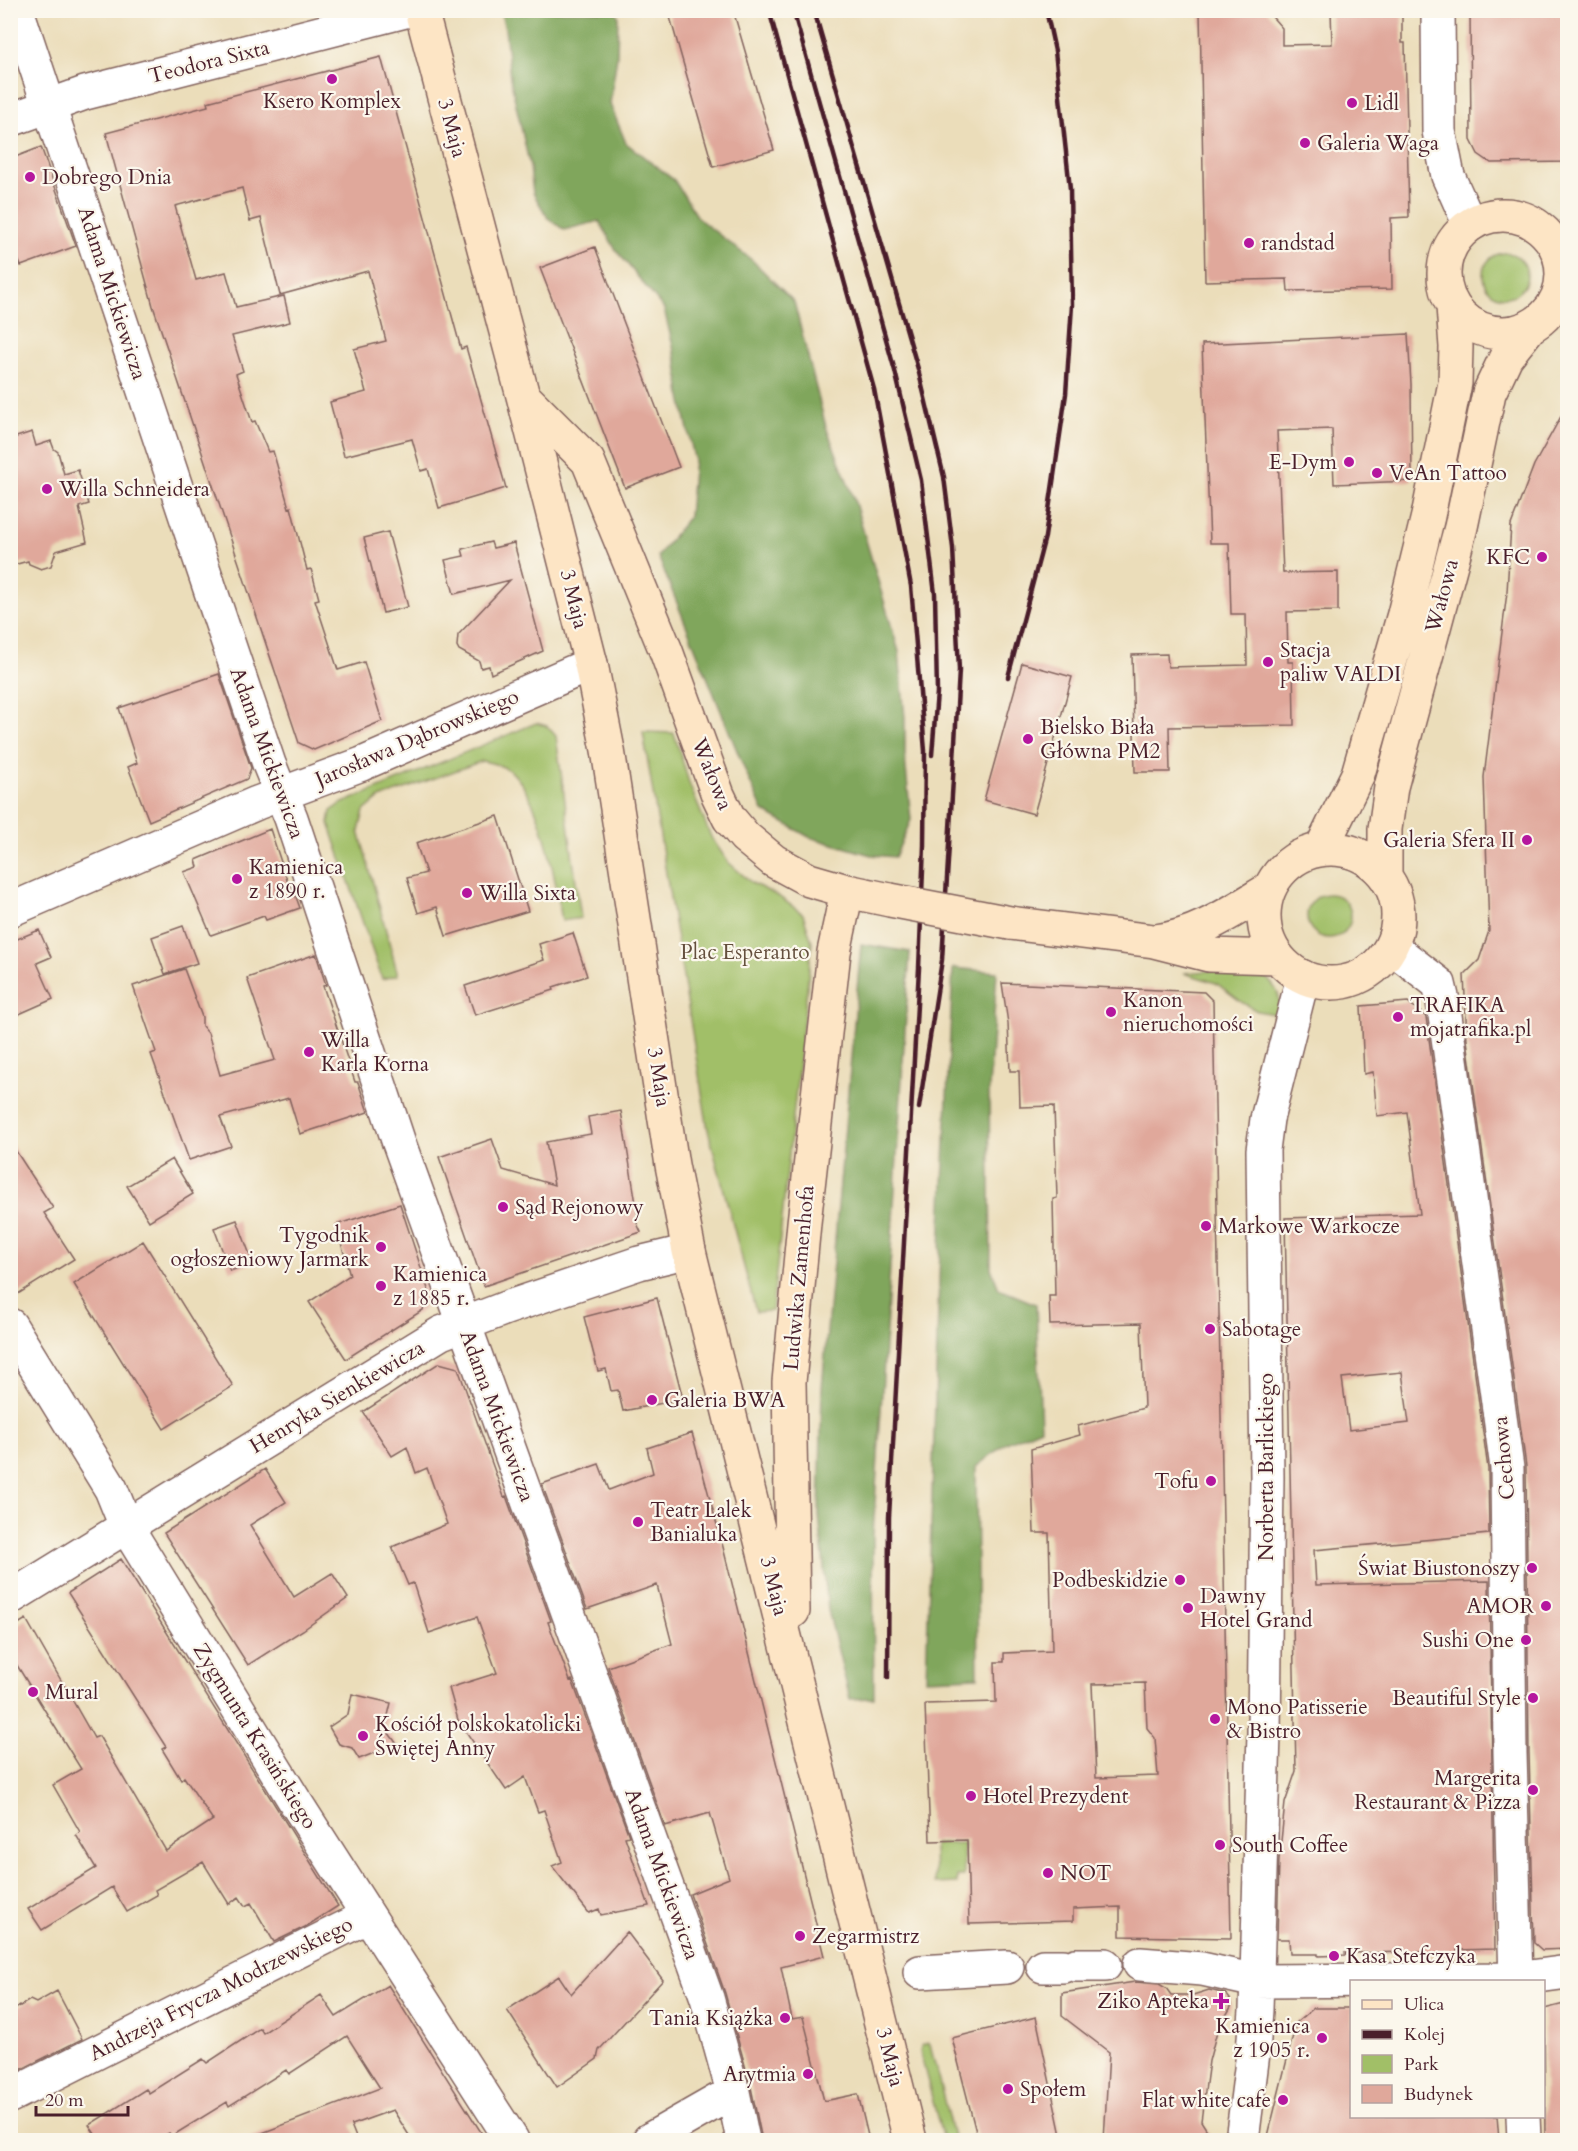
<svg xmlns="http://www.w3.org/2000/svg" width="1578" height="2151" viewBox="0 0 1578 2151" font-family="Cardo,serif">
<rect width="100%" height="100%" fill="#fbf7ec"/>
<filter id="ink" filterUnits="userSpaceOnUse"><feTurbulence type="fractalNoise" baseFrequency=".0167" numOctaves="2"/><feDisplacementMap in="SourceGraphic" scale="12" xChannelSelector="R" yChannelSelector="G"/><feConvolveMatrix kernelMatrix="1 2 1 2 8 2 1 2 1" color-interpolation-filters="sRGB"/></filter>
<filter id="wash" filterUnits="userSpaceOnUse"><feTurbulence type="fractalNoise" baseFrequency=".008" numOctaves="4" result="noise"/><feDisplacementMap in="SourceGraphic" scale="24" xChannelSelector="R" yChannelSelector="G"/><feGaussianBlur stdDeviation="1.35" result="paint"/><feColorMatrix in="noise" values="0 0 0 0 0 0 0 0 0 0 0 0 0 0 0 0 0 1.4 0 .05"/><feComposite in="paint" operator="in"/></filter>
<g filter="url(#wash)">
<rect width="100%" height="100%" fill="#ebddba"/>
<path fill="#a1bf67" stroke="#766f49" stroke-width="1.5" d="M1483 275a22 22 0 1 1 44 0a22 22 0 1 1-44 0Z
M536 723 547 726 556 736 581 918 562 921C555 879 545 813 518 779 510 767 495 763 482 761L380 798 364 811 359 831 398 975 382 979 329 823 331 811 343 803Z
M643 732 674 733 690 786 711 837 728 862 752 883 778 896 803 914 812 942 772 1311 756 1312 708 1130Z
M1307 916a22 22 0 1 1 44 0a22 22 0 1 1-44 0Z
M1244 968C1268 975 1283 988 1280 1015L1257 1011 1243 1003 1216 983 1184 973Z
M963 1843 964 1876H957V1883L935 1884 934 1844Z
M928 2043 930 2045 954 2140H943L920 2052 921 2046Z"/>
<path fill="#80a65c" stroke="#656244" stroke-width="1.5" d="M500 11H615L618 15 617 56 610 104 626 143 674 180 699 219 753 261 794 302 826 427 853 496 899 652 905 718V758L911 820 895 857 871 855 809 837 763 811 746 773 658 556 689 516 694 458 681 397 677 363 664 309 616 250 599 221 564 230 548 218 533 193 530 167 510 78 505 28Z
M861 944 910 952 873 1535 874 1698 850 1699 828 1610 819 1515 822 1388Z
M953 968 997 972 989 1088 991 1268 999 1289 1036 1304 1041 1428 1006 1443 976 1467 978 1677 926 1679 940 1248Z"/>
<g id="blocks">
<path fill="#e0a89b" fill-rule="evenodd" d="M668 10H733L774 150 713 167Z
M1200 10H1266L1282 28V45L1332 44 1331 10H1402V43H1405L1409 217 1391 218 1392 289 1288 291 1287 279 1205 281Z
M1470 10H1568V162L1491 163 1478 154 1471 140Z
M381 57 461 349 466 347 506 488 439 508 428 469 421 471 412 439 344 456 330 402 366 392 354 349 386 341 368 271 280 295 261 218 250 221 242 188 175 206 196 280 226 272 236 307 284 296 290 322 232 336 243 371 236 374 252 422 255 421 268 452 273 451 289 508 291 507 307 570 311 569 319 599 315 600 338 670 364 662 382 721 314 750 299 743 153 306 106 133 208 106 207 102Z
M41 147 76 246 21 266 10 240V159Z
M595 247 679 467 625 488 540 268Z
M1408 334 1411 384 1412 481 1334 484 1332 429 1277 431 1283 573 1338 572V611L1287 612 1288 662H1293L1294 725 1169 727 1170 772H1135L1132 655 1167 654 1168 667 1247 665 1246 614H1231L1229 543H1210L1202 344Z
M1568 404V1949L1542 1950 1534 1943 1529 1753 1526 1466 1467 1040 1464 975 1479 960 1489 931 1484 777 1507 592 1511 525 1534 465Z
M32 432 36 446 51 441 54 449 58 452 64 474 78 470 89 504 79 507 87 542 56 551 51 566 41 569 29 564 28 561 10 566V439Z
M388 532 408 607 383 613 364 538Z
M491 542 493 548 514 543 543 651 491 674 489 666 481 668 479 661 459 650 457 646 458 635 510 580 454 594 445 560 464 556 462 549Z
M1022 663 1072 677 1034 814 984 800Z
M219 674 251 768 247 779 149 821 128 767 137 763 119 708Z
M498 816 528 911 446 936 437 907 418 913 407 878 426 873 416 843Z
M270 829 289 886H292L300 908 266 920 264 916 211 935 184 872 198 867 196 860Z
M183 926 197 963 165 974 152 937Z
M39 930 51 957 37 963 53 999 10 1018V942Z
M573 933 587 976 553 987 554 990 475 1015 465 986 544 960 539 944Z
M316 954 326 985 323 986 355 1082H358L368 1112 300 1134 289 1098 220 1117 231 1146 189 1160 151 1054 156 1052 133 986 184 969 202 1017V1026L208 1033 220 1075 275 1060 247 978Z
M1002 983 1204 992 1213 1001 1231 1938 1120 1936V1907L1073 1909V1921L969 1924 967 1840 930 1841 925 1704 996 1702 995 1662H1004V1653L1052 1651 1049 1533H1034L1031 1449 1080 1435 1078 1426 1144 1408 1141 1323 1050 1325 1049 1296H1055L1053 1199 1057 1198 1054 1106 1020 1107 1019 1071H1010L1008 1023ZM1145 1683 1147 1728 1155 1738 1158 1776 1096 1778 1092 1684Z
M1408 1002 1426 1017 1488 1469 1489 1534 1314 1550 1316 1585 1489 1581 1495 1949 1457 1950V1954L1421 1955V1952L1345 1953 1346 1955 1318 1956V1954H1290L1289 1939H1277L1279 1860 1285 1803 1296 1771 1285 1218 1420 1214 1407 1112 1377 1116 1373 1072 1364 1074 1361 1006ZM1402 1372 1409 1423 1349 1430 1342 1378Z
M621 1111 638 1216 635 1219 641 1232 484 1286 439 1157 492 1139 503 1170 554 1185 546 1142 591 1134 588 1117Z
M10 1142 53 1208 44 1213 74 1259 10 1299Z
M172 1159 193 1194 149 1221 127 1186Z
M400 1204 429 1292 423 1310 346 1359 309 1302 350 1275 336 1225Z
M237 1220 253 1263 230 1271 214 1228Z
M143 1241 233 1386 164 1429 74 1284Z
M657 1298 683 1399 623 1411 618 1390 611 1391 606 1369 598 1371 584 1317Z
M439 1363 458 1368 504 1497 506 1496 551 1621 548 1622 570 1681 572 1680 629 1836 625 1837 649 1906 601 1915 599 1909 589 1913 552 1866 562 1862 544 1810 538 1812 525 1777 506 1790 458 1720 449 1688 497 1673 477 1617 429 1633 413 1583 408 1585 392 1547 447 1524 427 1468 416 1473 407 1447 392 1456 363 1412Z
M692 1433 723 1547 824 1956 781 1967 792 2019 803 2017 824 2101 858 2094 869 2140H762L751 2087 725 1993 690 1894 729 1878 710 1813 665 1826 608 1667 672 1644 657 1585 587 1609 542 1484 599 1464 609 1490 653 1473 647 1448Z
M265 1469 286 1502 250 1525 294 1597 332 1573 348 1598 303 1630 248 1665 164 1533Z
M121 1559 338 1906 305 1927 274 1942 251 1903 245 1906 239 1897 229 1904 203 1862 155 1890 157 1895 127 1912 112 1887 42 1930 28 1909 96 1868 76 1835 80 1832 53 1785 81 1769 10 1654V1629L26 1619 94 1738 99 1736 166 1851 213 1820 184 1777 181 1780 162 1749 166 1747 68 1593Z
M352 1694 391 1703 385 1728 397 1744 359 1759 352 1748 339 1744 329 1727 348 1714Z
M627 1932 663 1980 599 2050 597 2059 557 2087 507 2010 559 1976 571 1994Z
M1135 1982 1159 1984 1166 1988 1171 1995H1193L1209 1990 1226 1994 1230 1999 1231 2007 1217 2031 1209 2061 1201 2121 1213 2140H1104L1109 2052 1062 2016V1993Z
M388 1985 486 2140H412L393 2110 351 2125 357 2140H249V2138L380 2088 347 2036 289 2074 286 2070 229 2106 227 2102 172 2136 169 2133 158 2140H99L89 2125 146 2089 149 2093 203 2059 207 2063 260 2028 263 2033 321 1995 336 2017Z
M57 1991 82 2039 10 2075V2012L30 2000 36 2003Z
M1568 2003V2140H1545L1544 2009Z
M1314 2008H1352V2116H1497L1499 2140H1267L1296 2023Z
M1036 2017 1062 2140H978L952 2038Z"/>
</g>
</g>
<g filter="url(#ink)">
<use href="#blocks" fill-opacity="0" stroke="#82625d" stroke-width="1.5"/>
<g fill="none" stroke-linecap="round" stroke-linejoin="round">
<g stroke="#82625d" stroke-width="36">
<path id="street" d="M17 10 199 556 269 764 291 818 399 1143 707 1998 733 2092 743 2140
M1438 10 1439 131 1448 176 1470 225
M10 120 85 93 409 10
M10 910 257 803 362 764 591 664
M1403 956 1439 984 1443 1001 1507 1468 1510 1753 1516 1982
M10 1325 111 1489 126 1526 231 1697 296 1803 512 2140
M10 1598 441 1333 506 1308 639 1263 689 1251
M1140 1964 1202 1969 1256 1981 1516 1979 1568 1972
M1076 1965H1105
M1043 1966H1063
M920 1972 1007 1967
M10 2096 368 1916
M1523 2116 1524 2140
M649 2140 733 2092
M1242 2140 1253 2053 1256 2010 1264 1733 1267 1477 1263 1150 1267 1119 1303 977"/>
</g>
<g stroke="#82625d" stroke-width="36">
<path id="secondary" d="M421 10 523 396 591 664 608 750 672 1165 689 1251 910 2140
M1444 274a59 59 0 1 1 118 0a59 59 0 1 1-118 0Z
M523 396 588 461 666 651 718 795 729 818 745 837 774 861 809 880 847 891 890 900
M1321 849 1358 774 1404 614 1428 516 1455 383 1456 347 1453 306
M1264 916a67 67 0 1 1 134 0a67 67 0 1 1-134 0Z
M1385 876V829L1391 787 1461 527 1489 393 1506 357 1530 327
M1010 923 1154 941 1209 955 1277 957
M1156 941C1197 936 1233 911 1268 890
M793 1611 789 1382 804 1223 834 952 847 891"/>
</g>
<use href="#street" stroke="#fff" stroke-width="33"/>
<use href="#secondary" stroke="#fde5c5" stroke-width="33"/>
<path stroke="#4a1f2b" stroke-width="4.5" d="M769 10 874 389 911 586 925 751 924 845 919 968 889 1517 888 1678
M793 10 895 371 921 480 935 594 937 692 932 755
M814 10 918 369 944 477 953 548 959 670 953 779 942 960 919 1108
M1008 677 1045 537 1066 394 1072 305 1070 189 1055 51 1046 10"/>
<g stroke="#82625d" stroke-width="36" stroke-linecap="butt">
<path id="secondary-bridge" d="M890 900 1010 923"/>
</g>
<use href="#secondary-bridge" stroke="#fde5c5" stroke-width="33"/>
</g>
</g>
<g fill="#b5179e" stroke="#fbf7ec" stroke-width="2">
<circle cx="332" cy="79" r="6"/>
<circle cx="1352" cy="103" r="6"/>
<circle cx="1305" cy="143" r="6"/>
<circle cx="30" cy="177" r="6"/>
<circle cx="1249" cy="243" r="6"/>
<circle cx="1349" cy="462" r="6"/>
<circle cx="1377" cy="473" r="6"/>
<circle cx="47" cy="489" r="6"/>
<circle cx="1542" cy="557" r="6"/>
<circle cx="1268" cy="662" r="6"/>
<circle cx="1028" cy="739" r="6"/>
<circle cx="1527" cy="840" r="6"/>
<circle cx="237" cy="879" r="6"/>
<circle cx="467" cy="893" r="6"/>
<circle cx="1111" cy="1012" r="6"/>
<circle cx="1398" cy="1017" r="6"/>
<circle cx="309" cy="1052" r="6"/>
<circle cx="503" cy="1207" r="6"/>
<circle cx="1206" cy="1226" r="6"/>
<circle cx="381" cy="1247" r="6"/>
<circle cx="381" cy="1286" r="6"/>
<circle cx="1210" cy="1329" r="6"/>
<circle cx="652" cy="1400" r="6"/>
<circle cx="1211" cy="1481" r="6"/>
<circle cx="638" cy="1522" r="6"/>
<circle cx="1532" cy="1568" r="6"/>
<circle cx="1180" cy="1580" r="6"/>
<circle cx="1546" cy="1606" r="6"/>
<circle cx="1188" cy="1608" r="6"/>
<circle cx="1526" cy="1640" r="6"/>
<circle cx="33" cy="1692" r="6"/>
<circle cx="1533" cy="1698" r="6"/>
<circle cx="1215" cy="1719" r="6"/>
<circle cx="363" cy="1736" r="6"/>
<circle cx="1533" cy="1790" r="6"/>
<circle cx="971" cy="1796" r="6"/>
<circle cx="1220" cy="1845" r="6"/>
<circle cx="1048" cy="1873" r="6"/>
<circle cx="800" cy="1936" r="6"/>
<circle cx="1334" cy="1956" r="6"/>
<path d="M1218 1992h6v6h6v6h-6v6h-6v-6h-6v-6h6z"/>
<circle cx="785" cy="2018" r="6"/>
<circle cx="1322" cy="2038" r="6"/>
<circle cx="808" cy="2074" r="6"/>
<circle cx="1008" cy="2089" r="6"/>
<circle cx="1283" cy="2100" r="6"/>
</g>
<g text-anchor="middle" dominant-baseline="central" stroke-width="4.5" stroke-linejoin="round" paint-order="stroke">
<g font-size="21" fill="#4a1f2b" stroke="#fbf7ec">
<text transform="translate(209 62) rotate(-14)">Teodora Sixta</text>
<text transform="translate(452 128) rotate(75)">3 Maja</text>
<text transform="translate(112 293) rotate(72)">Adama Mickiewicza</text>
<text transform="translate(1442 596) rotate(-75)">Wałowa</text>
<text transform="translate(574 599) rotate(76)">3 Maja</text>
<text transform="translate(417 738) rotate(-23)">Jarosława Dąbrowskiego</text>
<text transform="translate(267 753) rotate(70)">Adama Mickiewicza</text>
<text transform="translate(712 774) rotate(68)">Wałowa</text>
<text transform="translate(659 1077) rotate(81)">3 Maja</text>
<text transform="translate(799 1278) rotate(-85)">Ludwika Zamenhofa</text>
<text transform="translate(337 1397) rotate(-31)">Henryka Sienkiewicza</text>
<text transform="translate(497 1416) rotate(70)">Adama Mickiewicza</text>
<text transform="translate(1504 1458) rotate(-95)">Cechowa</text>
<text transform="translate(1266 1467) rotate(-90)">Norberta Barlickiego</text>
<text transform="translate(774 1586) rotate(76)">3 Maja</text>
<text transform="translate(255 1736) rotate(58)">Zygmunta Krasińskiego</text>
<text transform="translate(662 1874) rotate(70)">Adama Mickiewicza</text>
<text transform="translate(221 1989) rotate(-27)">Andrzeja Frycza Modrzewskiego</text>
<text transform="translate(890 2057) rotate(76)">3 Maja</text>
</g>
<g font-size="21" fill="#4a1f2b" stroke="#fbf7ec" text-anchor="start">
<text x="332" y="101" text-anchor="middle">Ksero Komplex</text>
<text x="1364" y="103">Lidl</text>
<text x="1317" y="143">Galeria Waga</text>
<text x="42" y="177">Dobrego Dnia</text>
<text x="1261" y="243">randstad</text>
<text x="1337" y="462" text-anchor="end">E-Dym</text>
<text x="1389" y="473">VeAn Tattoo</text>
<text x="59" y="489">Willa Schneidera</text>
<text x="1530" y="557" text-anchor="end">KFC</text>
<text x="1280" y="650">Stacja<tspan x="1280" dy="24">paliw VALDI</tspan></text>
<text x="1040" y="727">Bielsko Biała<tspan x="1040" dy="24">Główna PM2</tspan></text>
<text x="1515" y="840" text-anchor="end">Galeria Sfera II</text>
<text x="249" y="867">Kamienica<tspan x="249" dy="24">z 1890 r.</tspan></text>
<text x="479" y="893">Willa Sixta</text>
<text x="1123" y="1000">Kanon<tspan x="1123" dy="24">nieruchomości</tspan></text>
<text x="1410" y="1005">TRAFIKA<tspan x="1410" dy="24">mojatrafika.pl</tspan></text>
<text x="321" y="1040">Willa<tspan x="321" dy="24">Karla Korna</tspan></text>
<text x="515" y="1207">Sąd Rejonowy</text>
<text x="1218" y="1226">Markowe Warkocze</text>
<text x="369" y="1235" text-anchor="end">Tygodnik<tspan x="369" dy="24">ogłoszeniowy Jarmark</tspan></text>
<text x="393" y="1274">Kamienica<tspan x="393" dy="24">z 1885 r.</tspan></text>
<text x="1222" y="1329">Sabotage</text>
<text x="664" y="1400">Galeria BWA</text>
<text x="1199" y="1481" text-anchor="end">Tofu</text>
<text x="650" y="1510">Teatr Lalek<tspan x="650" dy="24">Banialuka</tspan></text>
<text x="1520" y="1568" text-anchor="end">Świat Biustonoszy</text>
<text x="1168" y="1580" text-anchor="end">Podbeskidzie</text>
<text x="1200" y="1596">Dawny<tspan x="1200" dy="24">Hotel Grand</tspan></text>
<text x="1534" y="1606" text-anchor="end">AMOR</text>
<text x="1514" y="1640" text-anchor="end">Sushi One</text>
<text x="45" y="1692">Mural</text>
<text x="1521" y="1698" text-anchor="end">Beautiful Style</text>
<text x="1227" y="1707">Mono Patisserie<tspan x="1227" dy="24">&amp; Bistro</tspan></text>
<text x="375" y="1724">Kościół polskokatolicki<tspan x="375" dy="24">Świętej Anny</tspan></text>
<text x="1521" y="1778" text-anchor="end">Margerita<tspan x="1521" dy="24">Restaurant &amp; Pizza</tspan></text>
<text x="983" y="1796">Hotel Prezydent</text>
<text x="1232" y="1845">South Coffee</text>
<text x="1060" y="1873">NOT</text>
<text x="812" y="1936">Zegarmistrz</text>
<text x="1346" y="1956">Kasa Stefczyka</text>
<text x="1209" y="2001" text-anchor="end">Ziko Apteka</text>
<text x="773" y="2018" text-anchor="end">Tania Książka</text>
<text x="1310" y="2026" text-anchor="end">Kamienica<tspan x="1310" dy="24">z 1905 r.</tspan></text>
<text x="796" y="2074" text-anchor="end">Arytmia</text>
<text x="1020" y="2089">Społem</text>
<text x="1271" y="2100" text-anchor="end">Flat white cafe</text>
</g>
<g font-size="21" fill="#644f3d" stroke="#fbf7ec">
<text x="745" y="952">Plac Esperanto</text>
</g>
</g>
<rect width="1578" height="2151" fill="none" stroke="#fbf7ec" stroke-width="36"/>
<rect x="1350" y="1980" width="195" height="138" fill="#fbf7ec" stroke="#b4a19f" stroke-width="1.5"/>
<rect x="1362" y="2000" width="30" height="9" fill="#fde5c5" stroke="#b4a19f" stroke-width="1.5"/>
<text x="1404" y="2010" font-size="18" fill="#4a1f2b">Ulica</text>
<rect x="1362" y="2030" width="30" height="9" fill="#4a1f2b" stroke="#b4a19f" stroke-width="1.5"/>
<text x="1404" y="2040" font-size="18" fill="#4a1f2b">Kolej</text>
<rect x="1362" y="2055" width="30" height="18" fill="#a1bf67" stroke="#b4a19f" stroke-width="1.5"/>
<text x="1404" y="2070" font-size="18" fill="#4a1f2b">Park</text>
<rect x="1362" y="2085" width="30" height="18" fill="#e0a89b" stroke="#b4a19f" stroke-width="1.5"/>
<text x="1404" y="2100" font-size="18" fill="#4a1f2b">Budynek</text>
<path d="M36 2106v9h92v-9" fill="none" stroke="#4a1f2b" stroke-width="3"/>
<text x="45" y="2106" font-size="18" fill="#4a1f2b" stroke="#fbf7ec" stroke-width="4.5" paint-order="stroke">20 m</text>
</svg>
